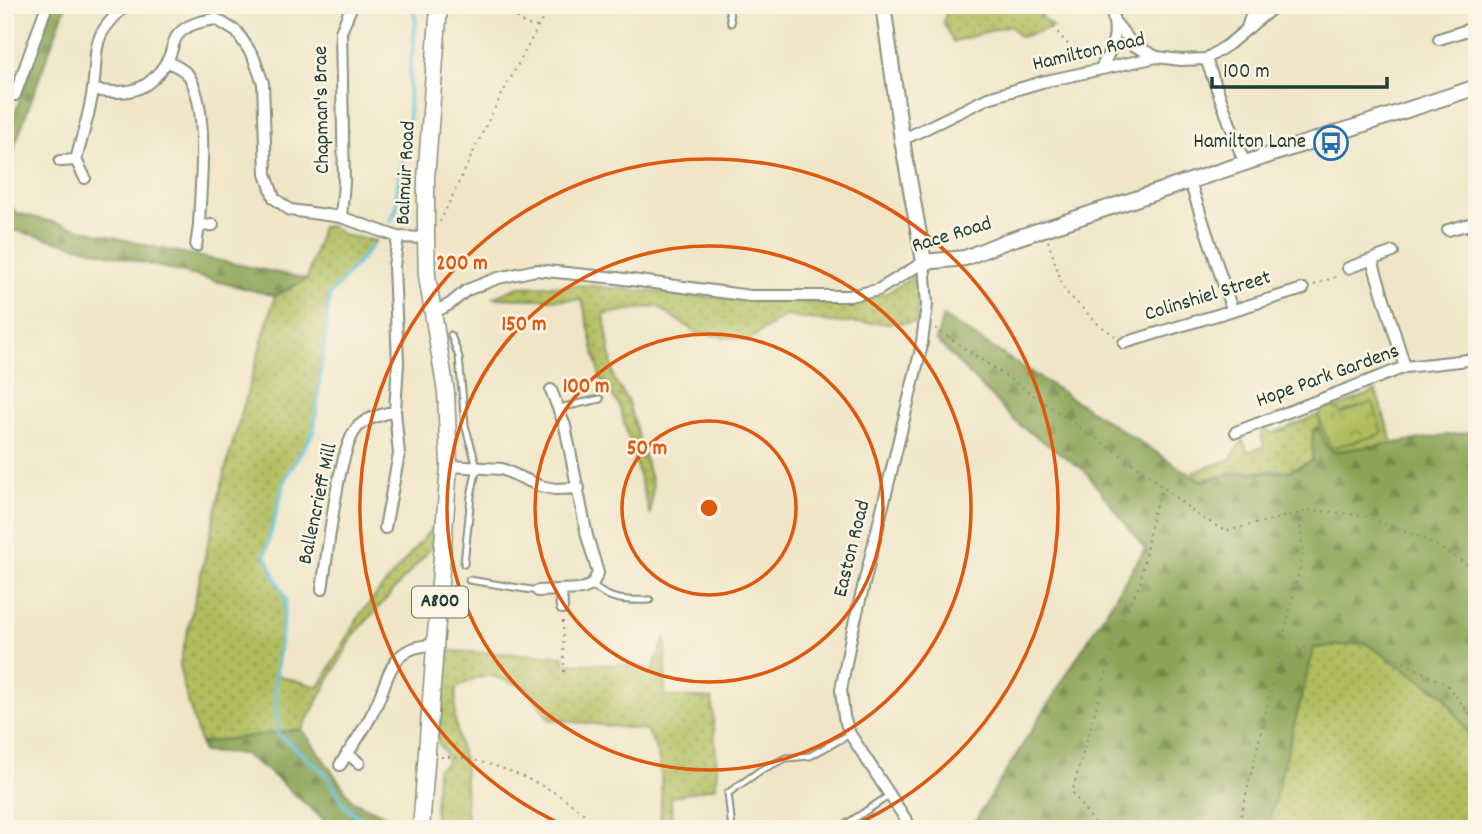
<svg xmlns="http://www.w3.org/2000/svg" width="1482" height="834" viewBox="0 0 1482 834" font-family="Dekko,sans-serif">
<defs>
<pattern id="grass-dots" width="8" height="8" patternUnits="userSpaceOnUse" patternTransform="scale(1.75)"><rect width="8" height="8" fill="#b1bd5f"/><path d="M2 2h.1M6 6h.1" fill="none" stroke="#8f9b4f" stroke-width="1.8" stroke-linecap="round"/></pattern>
<pattern id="forest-firs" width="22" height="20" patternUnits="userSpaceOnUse" patternTransform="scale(1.75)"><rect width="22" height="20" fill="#8ca456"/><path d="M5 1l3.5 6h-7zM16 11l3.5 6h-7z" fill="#728748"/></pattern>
<pattern id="park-crowns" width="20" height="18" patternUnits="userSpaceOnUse" patternTransform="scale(1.75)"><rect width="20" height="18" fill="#b1bd5f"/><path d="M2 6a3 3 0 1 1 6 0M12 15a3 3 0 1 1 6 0" fill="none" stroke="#8f9b4f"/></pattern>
</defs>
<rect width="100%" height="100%" fill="#fcf5e5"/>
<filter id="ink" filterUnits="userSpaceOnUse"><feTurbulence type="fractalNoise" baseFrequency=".0143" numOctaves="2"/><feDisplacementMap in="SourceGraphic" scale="14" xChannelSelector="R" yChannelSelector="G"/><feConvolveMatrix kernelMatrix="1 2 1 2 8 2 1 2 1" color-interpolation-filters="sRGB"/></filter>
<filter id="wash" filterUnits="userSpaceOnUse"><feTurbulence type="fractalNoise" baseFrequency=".00686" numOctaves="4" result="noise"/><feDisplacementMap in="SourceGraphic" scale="28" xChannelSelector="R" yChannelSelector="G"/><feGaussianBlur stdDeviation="1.57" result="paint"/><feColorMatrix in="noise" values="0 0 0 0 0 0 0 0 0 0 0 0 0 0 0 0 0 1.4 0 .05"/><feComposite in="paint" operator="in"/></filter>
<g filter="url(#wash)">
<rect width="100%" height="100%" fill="#f0e5c7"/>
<path fill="url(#grass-dots)" stroke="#687d4a" stroke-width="2" d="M951 5H1048L1049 11 1040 16 1053 27 1020 37 1010 25 953 42 943 21Z
M332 226 343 235 376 241 330 295 314 431 286 477 265 554 286 600 276 675 319 687 361 613 436 523 441 537 354 635 302 729 200 743 182 680 180 663 226 467 275 296 307 279 322 227Z
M919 273 917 323H840L784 316 749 340 696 333 657 306 604 314 614 379 628 402 653 486 650 515 619 405 601 380 582 300 492 298 518 287 582 285 719 298 845 303 887 293Z
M1376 391 1393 444 1333 451 1327 447 1318 426 1313 430 1312 461 1289 470 1239 472 1201 480 1193 472 1231 459 1243 440 1248 452 1264 446 1261 434 1264 429 1274 433Z
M666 637 665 696 712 699 717 769 716 787 671 797 672 829H660C661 793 667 761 646 730L549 719 528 688 492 676 475 678 456 689 455 719 459 744 464 759 467 829H434L437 769 447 763 445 753 437 741 449 651 564 656V663L634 665 654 671 656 660Z
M1365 642 1444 695 1477 747V829H1267L1314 648Z"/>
<path fill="url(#forest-firs)" stroke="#567045" stroke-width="2" d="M52 5H66L15 145 7 203 17 213 154 247 307 279 275 296 5 228V142Z
M943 316 1201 481 1239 473 1288 472 1312 461 1313 430 1319 427 1326 446 1333 452 1469 432 1477 434V747L1444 695 1365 643 1314 648 1267 829H970L1145 549 1084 470 1018 424 936 340Z
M302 729 353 801 414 829H334L268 771 243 754 203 752 200 743Z"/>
<path fill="url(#park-crowns)" stroke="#687d4a" stroke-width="2" d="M1373 402 1382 434 1331 448 1318 416 1322 409 1332 406 1342 413Z"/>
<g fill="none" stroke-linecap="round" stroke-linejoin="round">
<path stroke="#60c4dd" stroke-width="3.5" d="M390 221 396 210 399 174 408 144 410 70 416 21 412 5
M372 246 330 295 314 431 286 477 265 554 286 600 275 682 278 734 327 775 345 807 377 829"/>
</g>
</g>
<g filter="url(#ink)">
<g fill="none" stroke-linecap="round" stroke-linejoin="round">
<g stroke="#88917e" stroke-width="9">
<path id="lane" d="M728 5 731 23
M451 335 459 357 465 425 477 467 471 496 464 564
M559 408 600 399
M469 580 538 591
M592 585C609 601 627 601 650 600
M732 829 728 793 761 770 786 758 810 756 850 734
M839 829 890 795"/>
</g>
<g stroke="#88917e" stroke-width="14">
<path id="street" d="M1115 22 1133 45 1157 57
M1247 28 1254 5
M1439 39 1477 27
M1206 59 1244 162
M167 61C174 65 185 70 189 76 210 111 200 186 199 226
M1101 68C1115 44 1119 33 1110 5
M93 90C127 95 148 93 167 61 172 54 172 43 177 36 186 24 202 21 216 19L237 32 253 56 263 83 266 174 274 198 290 210 341 217 398 237 426 238
M15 95 47 5
M902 140 988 98 1042 82 1157 57 1181 60 1206 59 1229 44 1276 5
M76 160C82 136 90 113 93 89 99 43 89 40 126 5
M60 161 76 160 85 178
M1190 182 1232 310
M341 217 344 182 341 32 352 5
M1471 224 1477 238
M1448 230 1477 222
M196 246 199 226 213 225
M1372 260 1405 367
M1348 268 1393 252
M433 313 450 304 467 290 498 278 536 270 617 278 750 296H849L878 290 924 262 927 305 921 349 851 637 841 690 844 717 850 734 912 829
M1124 343 1303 289
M1236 432 1405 367 1477 359
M449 466 502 469 540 486 555 489 579 488
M385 528 399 454 395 411 398 363 394 266 398 237
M322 589C328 554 337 454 356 429 363 419 383 414 395 411
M561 590 562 608
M538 591 582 589 592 585 598 573 587 536 565 426 551 390
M347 753 359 763
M340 765C351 748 363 732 372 714 391 679 386 645 436 645"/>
</g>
<g stroke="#88917e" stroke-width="18">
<path id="secondary" d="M883 5 902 140 924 262 965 258 1004 242 1477 87"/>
</g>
<g stroke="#88917e" stroke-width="19">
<path id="primary" d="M421 829 449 466 446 392 427 276 426 238V179L439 5"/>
</g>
<path stroke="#88917e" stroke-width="2" stroke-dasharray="2 5" stroke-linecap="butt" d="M510 5C516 20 522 25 538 27
M1053 27 1083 62
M5 124 12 105
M440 222 492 113 550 5
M1048 241 1064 290 1097 323 1115 336
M1314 285 1338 276
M935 328 1137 466 1197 515 1226 531 1312 510 1361 515 1422 538 1477 570
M563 621 564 672
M1283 649 1365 642 1447 685 1477 723
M441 757C474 755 521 774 550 790 569 800 586 816 603 829
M1098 829 1072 792 1122 618 1140 584 1153 513 1163 489
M1238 829 1303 554 1299 514"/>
<use href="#lane" stroke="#fff" stroke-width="5"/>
<use href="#street" stroke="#fff" stroke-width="10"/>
<use href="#secondary" stroke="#fff" stroke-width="14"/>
<use href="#primary" stroke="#fff" stroke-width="16"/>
</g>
</g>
<g fill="none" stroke="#de580e" stroke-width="3.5">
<circle cx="709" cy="508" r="87"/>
<circle cx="709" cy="508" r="174"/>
<circle cx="709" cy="508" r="262"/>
<path d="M570 828A349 349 0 1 1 848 828"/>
</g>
<defs>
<g id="bus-ring" transform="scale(1.75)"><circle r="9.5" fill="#fcf5e5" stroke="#1f6fb2" stroke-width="1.5"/><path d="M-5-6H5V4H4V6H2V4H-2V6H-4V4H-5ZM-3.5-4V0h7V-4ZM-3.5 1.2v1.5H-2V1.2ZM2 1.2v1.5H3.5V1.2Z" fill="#1f6fb2"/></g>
</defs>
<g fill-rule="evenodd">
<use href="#bus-ring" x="1331" y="143"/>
</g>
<g text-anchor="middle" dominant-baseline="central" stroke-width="5" stroke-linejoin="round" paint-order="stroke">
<rect fill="#fcf5e5" stroke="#617469" stroke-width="2" x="412" y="586.5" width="56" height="31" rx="5"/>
<g font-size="19" font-weight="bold" fill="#1f3d34">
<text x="440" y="602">A800</text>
</g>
<g font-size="21" fill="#1f3d34" stroke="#fcf5e5">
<text transform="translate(1089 53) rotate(-13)">Hamilton Road</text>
<text transform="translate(323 110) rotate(-91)">Chapman's Brae</text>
<text transform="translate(407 173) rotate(-87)">Balmuir Road</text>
<text transform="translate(952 236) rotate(-17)">Race Road</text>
<text transform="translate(1208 297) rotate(-17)">Colinshiel Street</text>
<text transform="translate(1328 377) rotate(-20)">Hope Park Gardens</text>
<text transform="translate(319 504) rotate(-78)">Ballencrieff Mill</text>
<text transform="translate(853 549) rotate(-76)">Easton Road</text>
</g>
<g font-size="21" fill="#1f3d34" stroke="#fcf5e5" text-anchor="end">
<text x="1306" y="143">Hamilton Lane</text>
</g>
</g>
<circle cx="709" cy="508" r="10" fill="#de580e" stroke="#fcf5e5" stroke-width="3.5"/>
<g font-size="21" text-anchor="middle" font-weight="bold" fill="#de580e" stroke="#fcf5e5" stroke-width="5" stroke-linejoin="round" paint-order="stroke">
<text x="462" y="269">200 m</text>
<text x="524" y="330">150 m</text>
<text x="586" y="392">100 m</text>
<text x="647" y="454">50 m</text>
</g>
<rect width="1482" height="834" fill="none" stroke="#fcf5e5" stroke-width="28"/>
<path d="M1212 77v10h175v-10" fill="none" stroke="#1f3d34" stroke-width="3.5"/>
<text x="1223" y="77" font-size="21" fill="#1f3d34" stroke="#fcf5e5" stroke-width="5" paint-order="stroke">100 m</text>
</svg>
